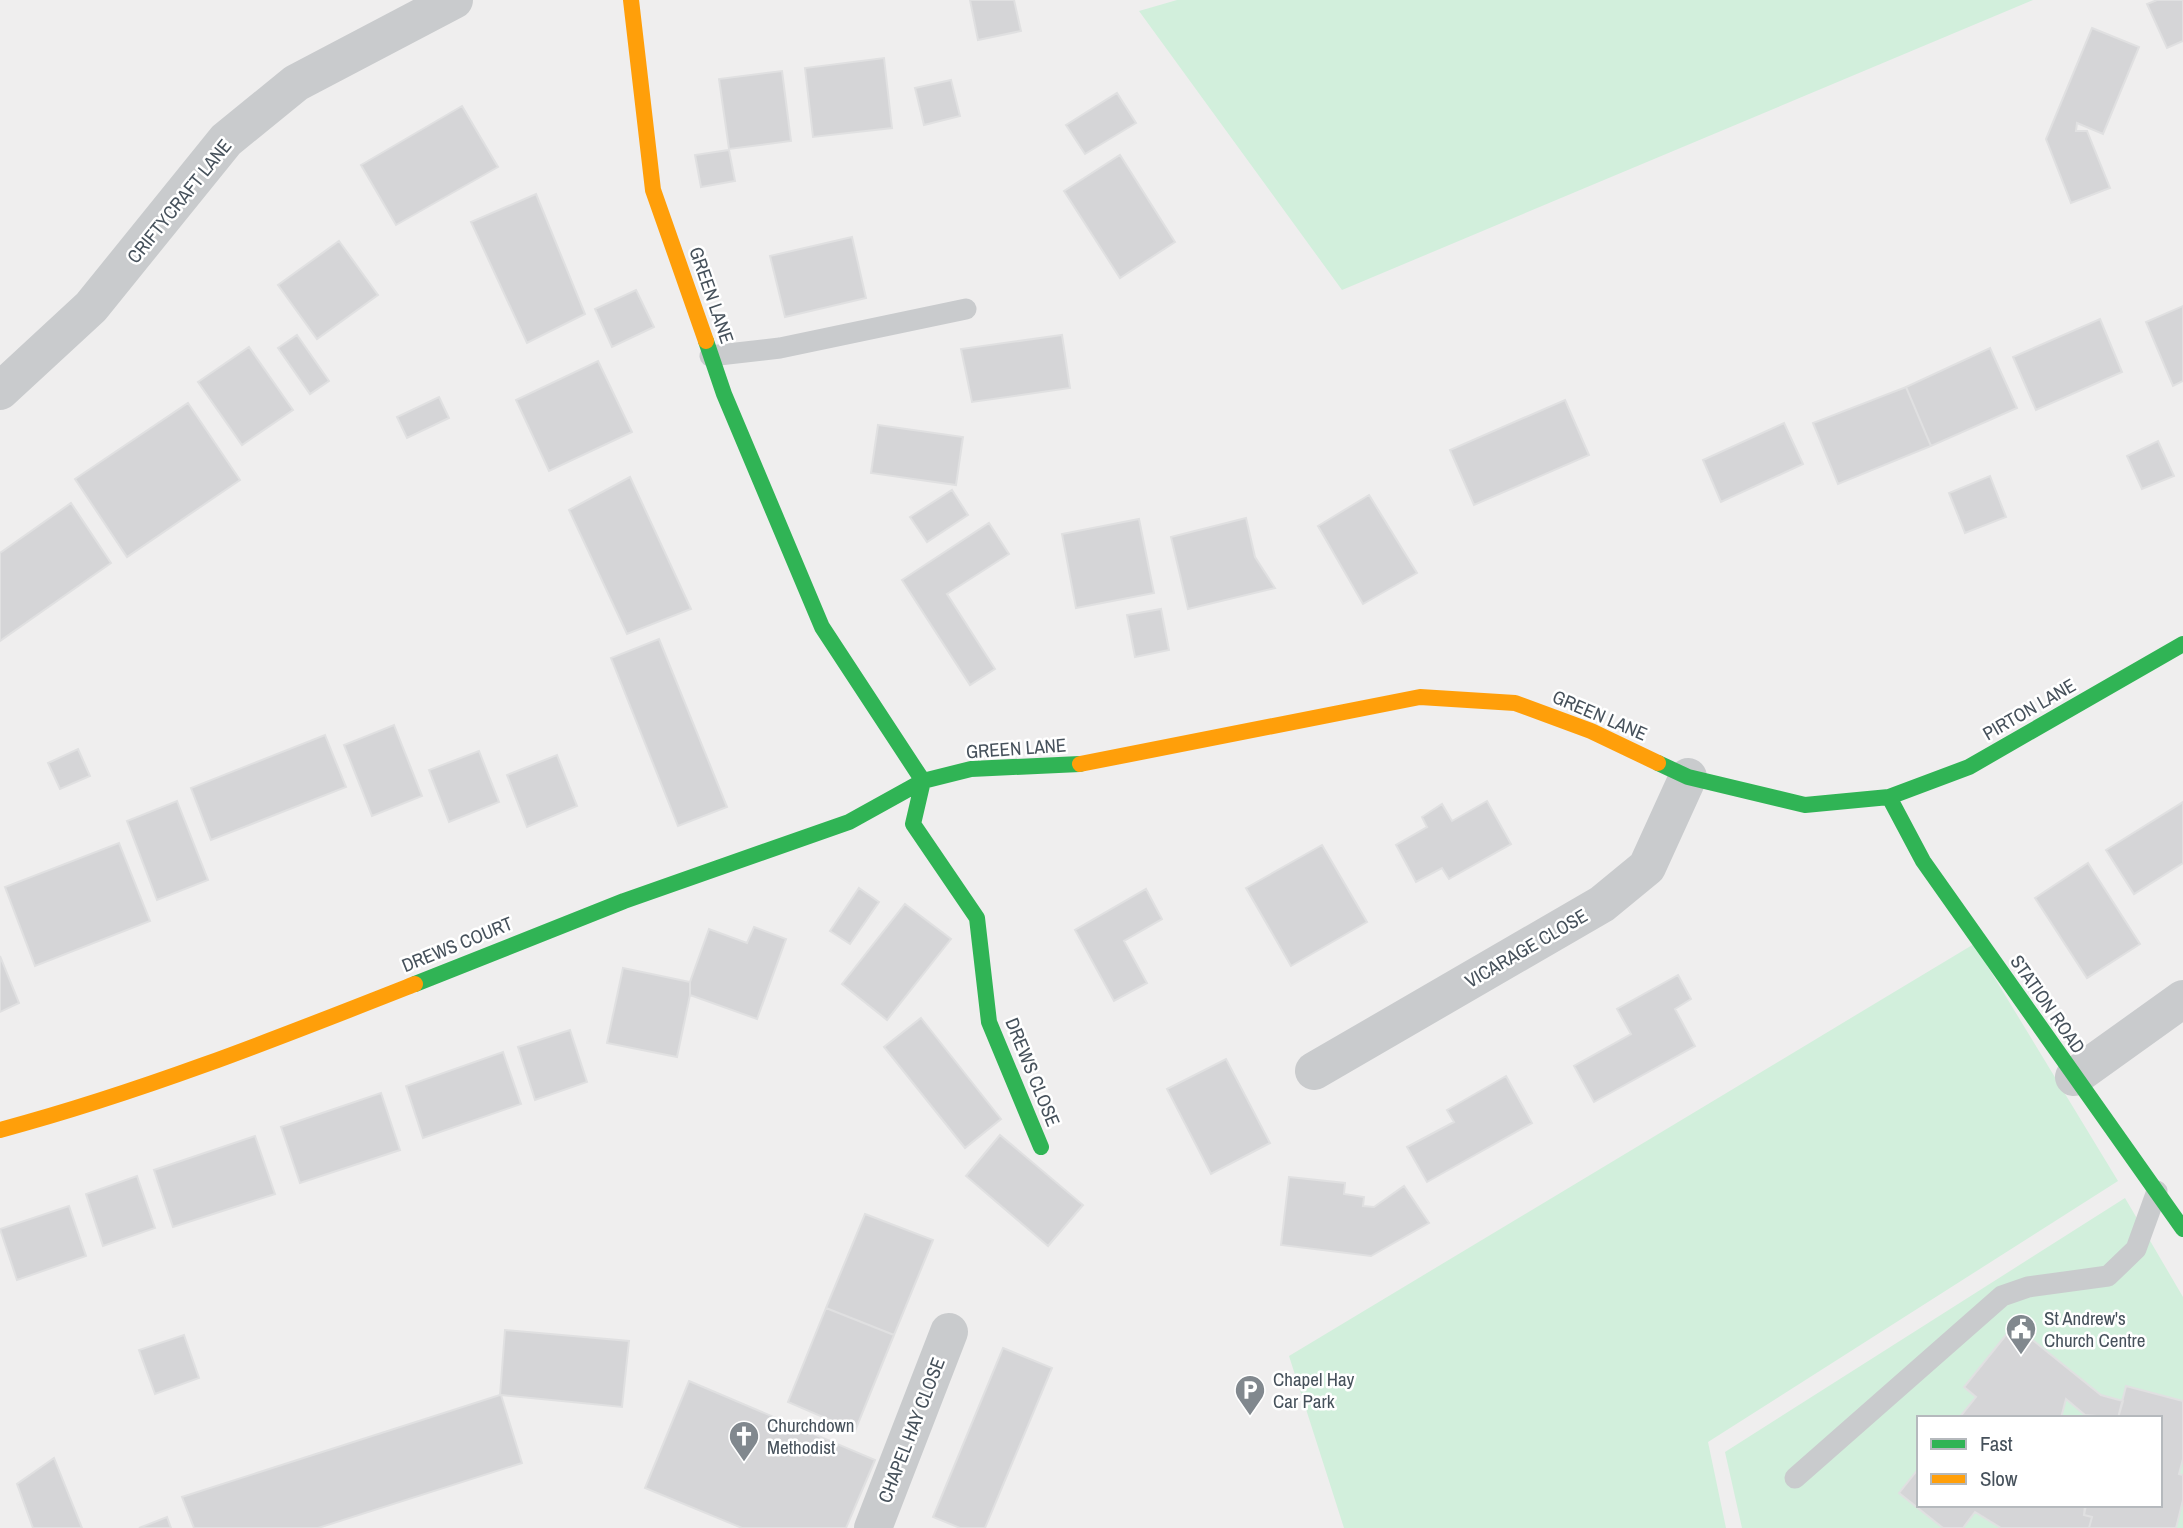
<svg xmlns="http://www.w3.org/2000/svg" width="2183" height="1528" viewBox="0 0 2183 1528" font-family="'Archivo Narrow',sans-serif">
<rect width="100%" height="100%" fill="#efeeee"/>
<path fill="#d2efdc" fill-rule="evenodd" d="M1177 0H2033L1342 290 1139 11Z
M1974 944 2118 1181 1708 1442 1726 1528H1344L1289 1356Z
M2125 1198 2183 1297V1528H1742L1725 1452ZM1919 1418H2160V1505H1919Z"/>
<path fill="#d5d5d7" stroke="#e0e0e1" stroke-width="2" d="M970 0H1014L1021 31 978 40Z
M2157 0H2183V41L2167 48 2147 4Z
M2092 28 2139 47 2103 134 2077 123 2076 131H2087L2110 188 2071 203 2046 139Z
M884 58 892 128 813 137 805 68Z
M782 71 791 141 729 149 719 79Z
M951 80 960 116 924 125 915 88Z
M1117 93 1136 123 1085 154 1066 125Z
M462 106 498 167 396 225 361 165Z
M729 150 735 181 701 187 695 155Z
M1120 155 1175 242 1120 278 1064 191Z
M536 194 585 314 527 343 471 222Z
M852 237 866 298 785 317 770 256Z
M339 241 378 295 317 339 278 285Z
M636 290 654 327 612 347 595 309Z
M2183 306V381L2173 386 2146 322Z
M2100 319 2122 372 2036 410 2013 357Z
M297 335 329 381 310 394 278 348Z
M1062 335 1070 388 972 402 961 349Z
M249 347 293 410 242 445 198 382Z
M1990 348 2017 408 1931 446 1906 387Z
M598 361 632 432 549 471 516 400Z
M1906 387 1931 446 1838 484 1813 423Z
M439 397 449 418 407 438 397 417Z
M1565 400 1589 455 1474 505 1450 450Z
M188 403 240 480 127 557 75 479Z
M1784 423 1803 464 1721 502 1703 460Z
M878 425 963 437 956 485 871 473Z
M2158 441 2174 476 2142 489 2127 456Z
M1990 476 2006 517 1965 533 1949 493Z
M630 477 691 609 627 634 569 510Z
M952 490 968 515 927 542 910 517Z
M1369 495 1417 573 1363 604 1318 526Z
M71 503 111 563 0 641V553Z
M1246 518 1255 557 1275 588 1188 609 1171 537Z
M1139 519 1154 593 1076 608 1062 534Z
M989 523 1009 554 947 594 995 669 970 685 902 580Z
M1161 609 1169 650 1135 657 1127 615Z
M659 639 727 807 678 826 611 658Z
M394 725 422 796 372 816 344 745Z
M325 735 346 787 211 840 191 788Z
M78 749 90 776 60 789 48 763Z
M479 751 499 802 449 822 429 770Z
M557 755 577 806 527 827 507 775Z
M177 801 208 880 157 900 127 821Z
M1487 801 1511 844 1449 879 1442 868 1416 882 1396 845 1427 827 1422 817 1442 804 1452 821Z
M2183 802V863L2134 894 2106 850Z
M119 843 150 921 35 966 5 887Z
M1322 845 1367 922 1291 966 1246 888Z
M2088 863 2140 944 2087 978 2035 898Z
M859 888 879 902 850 944 830 931Z
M1146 889 1162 919 1124 941 1147 983 1114 1001 1075 930Z
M905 904 951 939 887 1020 842 984Z
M754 927 786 939 757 1019 690 995V982L709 929 747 943Z
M0 956 19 1003 0 1012Z
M623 968 690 982V995L677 1057 607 1043Z
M1678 975 1691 999 1675 1009 1695 1046 1594 1102 1574 1066 1631 1034 1617 1009Z
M921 1018 1001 1119 965 1148 884 1047Z
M570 1030 587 1082 535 1100 518 1047Z
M503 1052 521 1104 423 1138 406 1086Z
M1226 1059 1270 1143 1211 1174 1167 1089Z
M1506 1076 1532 1123 1427 1182 1407 1147 1454 1122 1447 1110Z
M381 1093 400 1150 300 1183 281 1127Z
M1000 1135 1083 1205 1048 1246 966 1176Z
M255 1136 275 1194 173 1227 154 1170Z
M137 1176 155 1228 103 1246 86 1194Z
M1289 1177 1345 1183 1344 1194 1364 1197 1363 1206 1374 1207 1404 1186 1429 1223 1371 1256 1281 1245Z
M69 1206 86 1256 17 1280 0 1229Z
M865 1214 933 1240 894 1335 826 1308Z
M826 1308 894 1335 855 1431 788 1402Z
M2014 1325 2101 1395 2123 1401 2118 1418 2085 1415 2066 1399 2061 1418H1959L1976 1397 1964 1387Z
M505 1330 629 1341 622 1407 501 1395 522 1463 318 1528H194L182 1497 500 1395Z
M184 1335 199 1378 155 1394 139 1350Z
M1003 1348 1052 1368 985 1528H960L933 1517Z
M689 1381 875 1460 846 1528H742L645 1488Z
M2126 1386 2183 1401V1459L2179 1474 2183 1475V1500L2176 1528H2089L2092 1517 2084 1515 2086 1505H2160V1418H2118Z
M54 1458 82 1528H33L17 1484Z
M1919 1468V1505H2085L2084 1515 2092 1517 2089 1528H2001L1975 1512 1963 1528H1943L1899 1493Z
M167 1517 171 1528H139Z"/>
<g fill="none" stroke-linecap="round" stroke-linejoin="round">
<path stroke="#c9cbcd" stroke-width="21" d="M710 356 780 348 966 309
M1795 1478 2002 1296 2028 1287 2108 1276 2136 1249 2157 1191"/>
<path stroke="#c9cbcd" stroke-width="38" d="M0 391 91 307 226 140 296 83 454 0
M1314 1071 1602 904 1647 867 1688 777
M2074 1077 2183 999
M873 1528 949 1332"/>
<path stroke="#30b455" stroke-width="16" d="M706 341 724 394 822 627 923 781
M1658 763 1688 777 1805 805 1889 797 1969 767 2183 644
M923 781 913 824 977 918 989 1022 1041 1147
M1889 797 1923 861 2183 1229
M415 984 624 901 849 822 923 781 971 769 1080 764"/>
<path stroke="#ff9f0a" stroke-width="16" d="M631 0 653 190 706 341
M1080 764 1420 697 1515 703 1591 731 1658 763
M0 1130C142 1092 278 1038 415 984"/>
</g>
<defs>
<g id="civic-pin" transform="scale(1.575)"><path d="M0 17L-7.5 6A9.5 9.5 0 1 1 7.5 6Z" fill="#81888e" stroke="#fff"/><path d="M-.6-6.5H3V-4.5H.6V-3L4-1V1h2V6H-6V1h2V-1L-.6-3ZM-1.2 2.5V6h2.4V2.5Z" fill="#fff"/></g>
<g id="parking-pin" transform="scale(1.575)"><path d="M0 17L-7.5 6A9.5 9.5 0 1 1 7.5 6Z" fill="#81888e" stroke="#fff"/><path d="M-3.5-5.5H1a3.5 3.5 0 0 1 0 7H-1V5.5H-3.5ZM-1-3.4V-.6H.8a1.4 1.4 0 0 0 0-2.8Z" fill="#fff"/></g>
<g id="church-pin" transform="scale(1.575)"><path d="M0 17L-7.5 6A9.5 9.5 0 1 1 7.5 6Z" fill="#81888e" stroke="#fff"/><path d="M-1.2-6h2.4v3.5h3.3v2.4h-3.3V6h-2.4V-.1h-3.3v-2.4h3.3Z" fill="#fff"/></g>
</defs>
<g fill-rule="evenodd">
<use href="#civic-pin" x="2021" y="1329"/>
<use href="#parking-pin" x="1250" y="1390"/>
<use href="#church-pin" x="744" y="1436"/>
</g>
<g text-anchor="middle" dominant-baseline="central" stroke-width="5" stroke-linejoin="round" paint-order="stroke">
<g font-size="19" fill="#46515b" stroke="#fff">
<text transform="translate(179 201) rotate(-51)">CRIFTYCRAFT LANE</text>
<text transform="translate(712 295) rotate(71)">GREEN LANE</text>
<text transform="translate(2029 709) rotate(-30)">PIRTON LANE</text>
<text transform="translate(1600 715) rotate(23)">GREEN LANE</text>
<text transform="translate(1016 748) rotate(-4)">GREEN LANE</text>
<text transform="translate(457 944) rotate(-22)">DREWS COURT</text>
<text transform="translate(1526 948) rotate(-30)">VICARAGE CLOSE</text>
<text transform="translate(2048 1004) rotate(55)">STATION ROAD</text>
<text transform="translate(1033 1072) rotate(68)">DREWS CLOSE</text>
<text transform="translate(911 1430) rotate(-69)">CHAPEL HAY CLOSE</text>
</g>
<g font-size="19" fill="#46515b" stroke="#fff" text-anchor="start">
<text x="2044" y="1318">St Andrew's<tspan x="2044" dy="22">Church Centre</tspan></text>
<text x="1273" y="1379">Chapel Hay<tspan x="1273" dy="22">Car Park</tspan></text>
<text x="767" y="1425">Churchdown<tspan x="767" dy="22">Methodist</tspan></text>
</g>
</g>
<rect x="1917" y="1416" width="245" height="91" fill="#ffffff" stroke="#b5b9bd" stroke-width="2"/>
<rect x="1931" y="1439" width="35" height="10" fill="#30b455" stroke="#b5b9bd" stroke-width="2"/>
<text x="1980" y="1451" font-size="21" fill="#46515b">Fast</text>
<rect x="1931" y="1474" width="35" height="10" fill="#ff9f0a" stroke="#b5b9bd" stroke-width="2"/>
<text x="1980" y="1486" font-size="21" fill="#46515b">Slow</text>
</svg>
